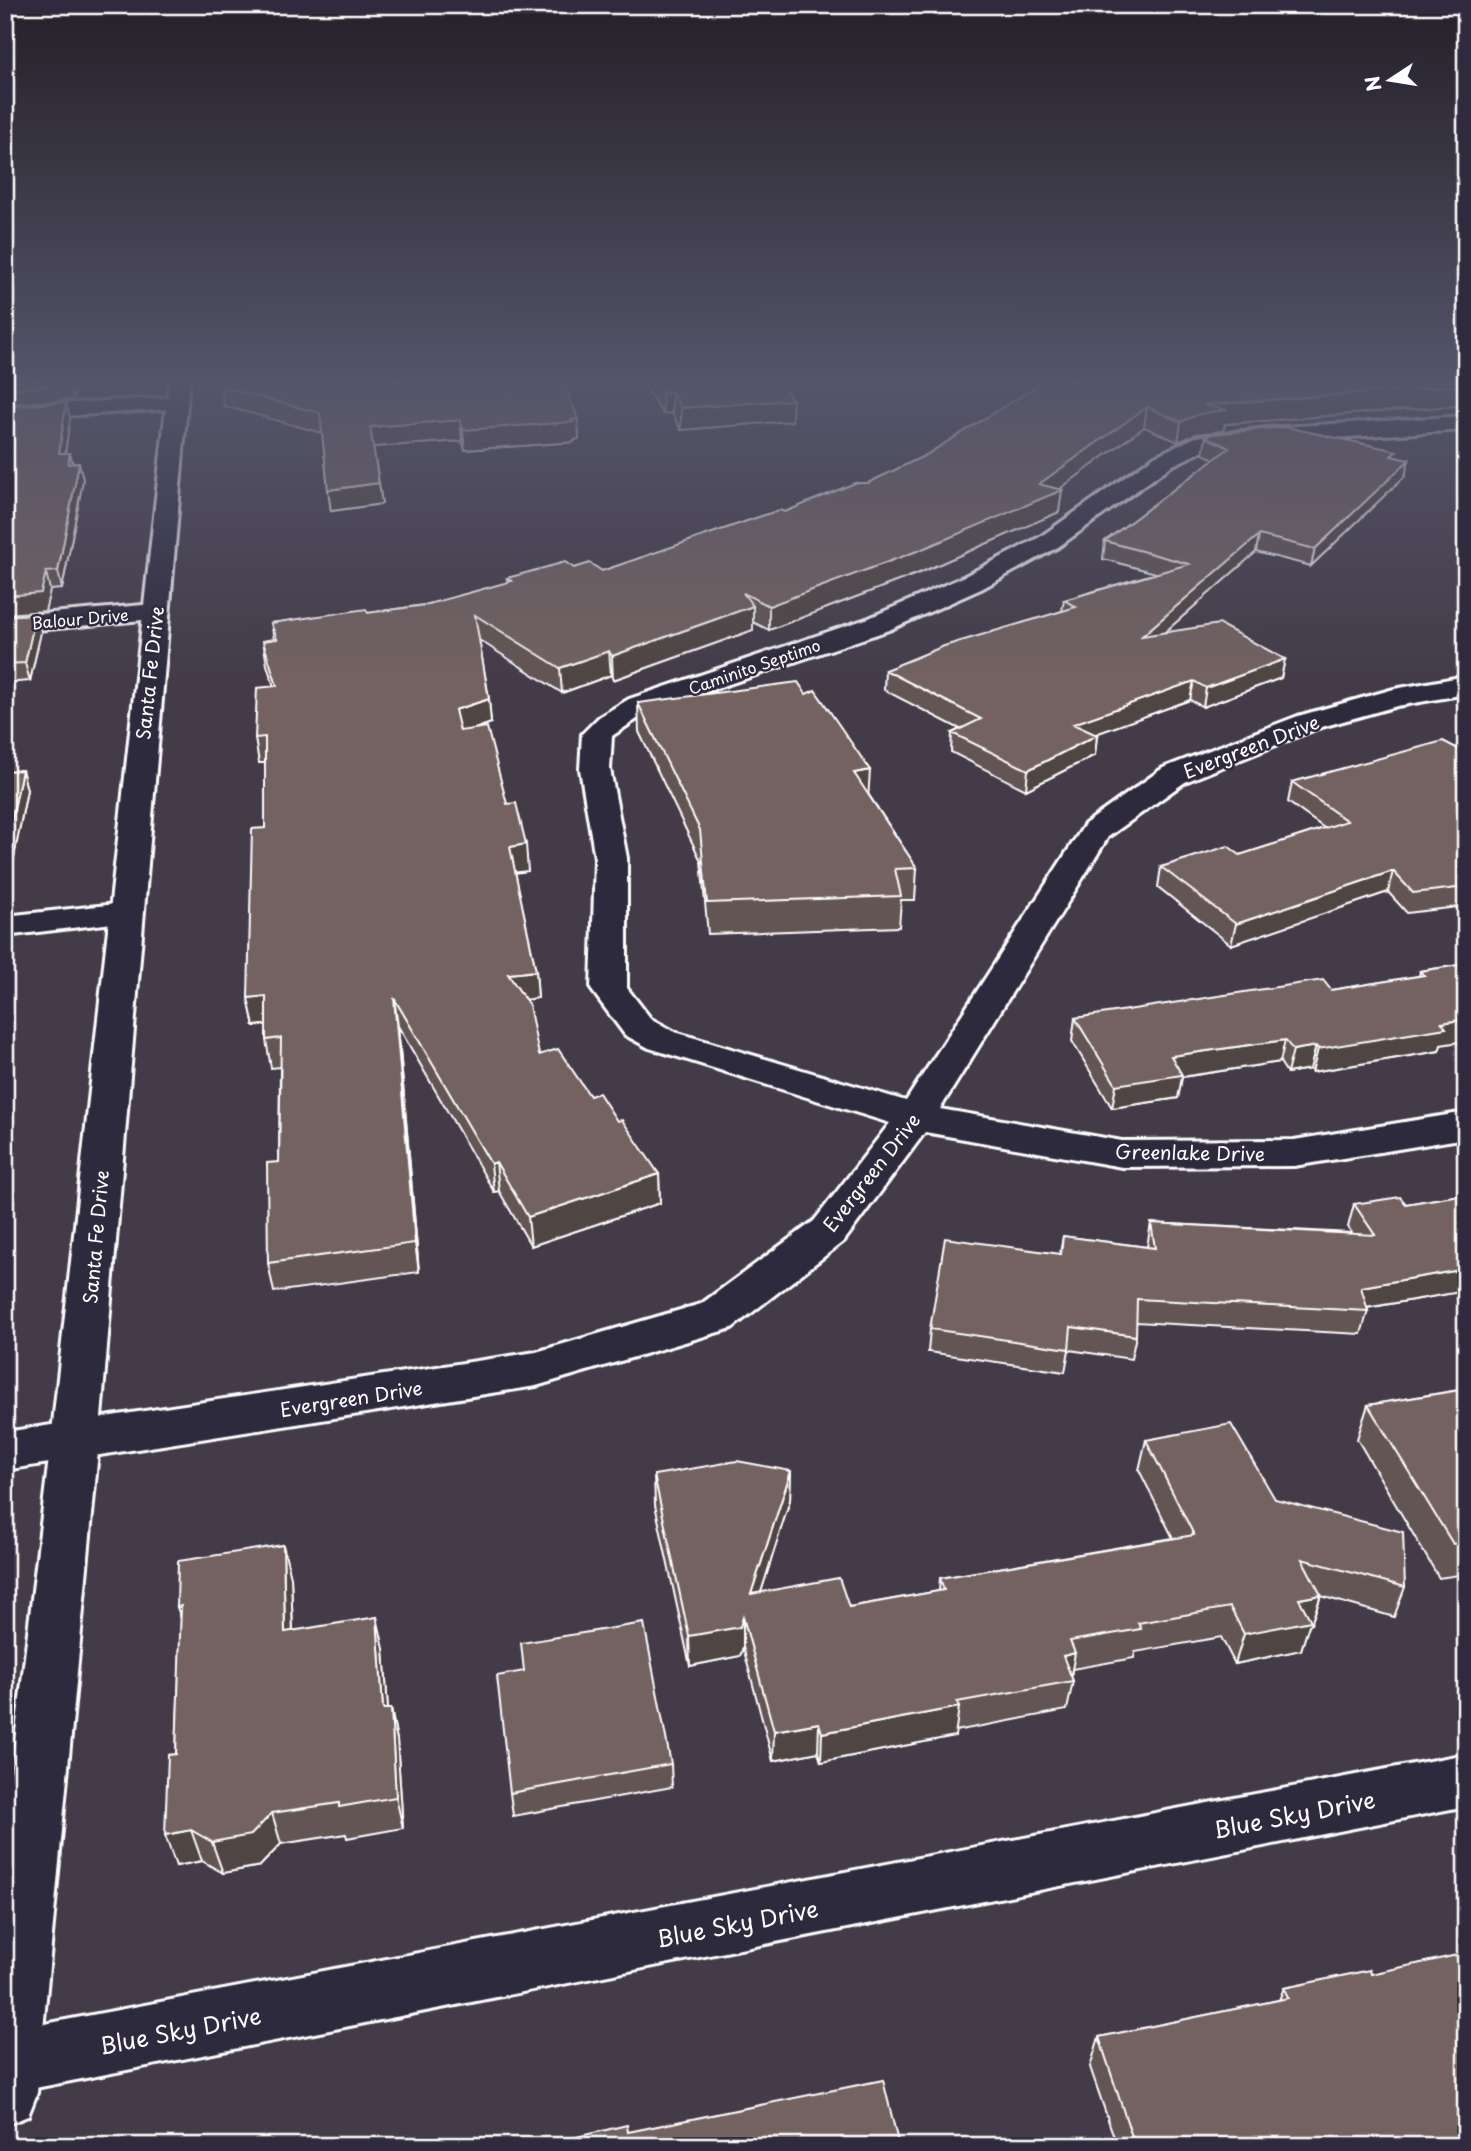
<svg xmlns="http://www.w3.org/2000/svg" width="1471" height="2151" viewBox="0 0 1471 2151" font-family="'Playpen Sans',sans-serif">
<rect width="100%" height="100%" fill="#433b48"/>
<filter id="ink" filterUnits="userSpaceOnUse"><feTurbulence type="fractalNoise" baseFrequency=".0143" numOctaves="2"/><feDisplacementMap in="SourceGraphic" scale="14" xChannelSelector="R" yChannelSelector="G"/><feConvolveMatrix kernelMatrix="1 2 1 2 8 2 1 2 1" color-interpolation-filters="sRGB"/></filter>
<g filter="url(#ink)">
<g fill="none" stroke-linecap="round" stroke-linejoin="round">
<g stroke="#fff" stroke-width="6">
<path id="minor" d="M176 397 184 398 187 403 184 408 5 420V407Z
M1466 416V430L1265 442 1209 448 1171 466 1058 547 981 589 889 630 649 711 612 736 610 769 627 858V988L651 1019 675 1032 906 1101 1085 824 1163 768 1298 716 1394 689 1466 676V694L1397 706 1318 728 1185 782 1108 837 940 1109 1122 1141 1294 1140 1466 1112V1138L1294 1166 1122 1167 925 1132 844 1241 732 1328 536 1386 5 1470V1432L536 1352 701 1304 814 1221 890 1123 649 1048 625 1035 591 989 595 858 580 769 582 734 599 717 629 699 869 618 963 577 1040 537 1155 456 1196 437 1265 428Z
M126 903 138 906 143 913 138 920 5 936V916Z
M1466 1754V1806L5 2094V2032L8 2031Z"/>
</g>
<g stroke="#fff" stroke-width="6">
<path id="tertiary" d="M155 604 164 606 168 612 164 618 5 633V617Z"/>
</g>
<g stroke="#fff" stroke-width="6">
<path id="secondary" d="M169 381H189L99 1441 37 2093 28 2116 5 2125V1823L51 1441Z"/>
</g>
<use href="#minor" fill="#2f2a3d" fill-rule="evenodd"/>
<use href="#tertiary" fill="#2f2a3d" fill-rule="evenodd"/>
<use href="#secondary" fill="#2f2a3d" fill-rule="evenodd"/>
</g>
<path fill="#635453" stroke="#fff" stroke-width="2" d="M5 381H75L73 400 5 404Z
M642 381H779L792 421 681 430 672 413 663 414 648 392Z
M1045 381H1466V405L1225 424 1223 431 1196 434 1178 442 1144 427 1059 489V512L919 573 769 630 753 622V630L613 680 611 675 562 693 479 640 489 699 491 723 476 729 507 804 528 871 515 873 536 971 538 998 525 1000 539 1055 590 1096 617 1121 659 1174 660 1203 531 1246 499 1191 494 1192 398 1026 419 1272 274 1292 268 1263 279 1162 280 1067 271 1068 266 1040V1024L254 1026 248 998 265 828V763H259L255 738 274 687 267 665 263 641 274 639 271 623 368 613 425 605 508 583 507 578 574 568 602 571 785 512 868 483 926 455Z
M221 387 579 439 574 440V442L465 450 462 441 373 447 382 504 331 511 322 433 224 406Z
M66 402 70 418 65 453 73 463H79L83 480 62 589 50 590 45 611 5 614V407Z
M1206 437 1395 457 1405 476 1311 566 1256 552 1165 632 1285 659 1281 678 1203 707 1190 700 1095 734 1097 735 1095 755 1026 790 951 752 952 733 960 729 884 690 885 670 1062 611 1064 600 1156 573 1103 559 1105 541 1214 459 1203 454Z
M36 614 41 632 30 681 5 683V616Z
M638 703 869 795 917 868 915 900H901L899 927 708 934 701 861 639 732Z
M1466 753V906L1407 913 1388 892 1231 945 1158 887 1161 867 1240 855 1324 828 1288 802 1292 782Z
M22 770 27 790 9 883 5 884V771Z
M1466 964 1439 1051 1312 1072 1310 1069 1287 1073 1280 1062 1182 1077 1178 1098 1112 1108 1072 1041 1075 1018 1331 990 1419 976 1420 971Z
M1466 1194V1291L1367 1308 1368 1311 1361 1334 1136 1322V1336L1131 1359 1069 1350 1065 1372 928 1352 930 1329 1060 1254 1063 1236 1147 1247 1151 1223 1352 1233 1348 1227 1354 1204H1406Z
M1466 1389V1574L1439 1578 1357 1439 1368 1405Z
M1146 1440 1275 1499 1405 1587 1394 1617 1321 1596 1311 1624 1309 1625 1301 1650 1235 1664 1221 1637 1135 1652 1134 1658 1072 1669 1071 1676 1073 1681 1067 1710 955 1731V1736L821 1762 818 1752 773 1761 743 1647 740 1656 690 1666 655 1505 654 1475 791 1471 790 1500 761 1592 849 1607 939 1591 940 1578 1173 1538 1139 1470Z
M291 1577 293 1631 384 1649 388 1709H391L397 1740 403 1828 347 1838 346 1834 281 1844 260 1866 223 1873 202 1861 176 1866V1754L181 1619 177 1607Z
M524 1671 671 1764 672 1787 513 1816 510 1793Z
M1371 1974 1466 2146H1117L1090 2067 1099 2037 1279 2000 1284 1988Z"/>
<path fill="#504543" stroke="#fff" stroke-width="2" d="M70 381H75L73 400 69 385Z
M1466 385V405L1225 424 1223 431 1196 434 1178 442 1181 422 1203 405Z
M672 392V413L663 414 662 393Z
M793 400 792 421 681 430V408Z
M66 402 70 418 63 470 59 453Z
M1147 407 1144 427 1053 494 1062 490 1059 512 919 573 769 630V606L1039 484Z
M578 419 579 439 574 440V442L465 450 463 430Z
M460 420 462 441 373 447 370 427Z
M70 453 74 469 68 464Z
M1409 460 1405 476 1311 566 1315 549Z
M79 463 83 480 62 589 58 571Z
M379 483 382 504 331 511 328 490Z
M1259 535 1256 552 1140 654 1142 636Z
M46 572 50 590 45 611 5 614V596Z
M753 606V630L613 680 612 656Z
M36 614 41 632 30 681 25 663Z
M609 651 611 675 562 693 560 668Z
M1285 659 1281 678 1203 707 1206 688Z
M1194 681 1190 700 1071 743 1073 724Z
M489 699 491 723 458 735 455 710Z
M1097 735 1095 755 1026 790 1028 770Z
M22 770 27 790 9 883 5 869V852Z
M870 770 868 800 854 773Z
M526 844 528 871 512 873 510 847Z
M1393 871 1388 892 1231 945 1236 924Z
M536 971 538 998 510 1002 508 974Z
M266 996 271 1024 254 1026 248 998Z
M394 998 398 1026 419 1272 415 1243Z
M1466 1019V1041L1441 1045 1439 1051 1312 1072 1318 1049 1442 1023Z
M1285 1040 1280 1062 1182 1077 1178 1098 1112 1108 1116 1085 1171 1056Z
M1316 1046 1310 1069 1287 1073 1293 1050Z
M496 1162 499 1191 494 1192 491 1164Z
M659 1174 660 1203 531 1246 528 1217Z
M1466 1269V1291L1354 1310 1361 1287Z
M791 1471 790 1500 751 1624V1594Z
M283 1545 291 1577 294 1664 285 1632Z
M1321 1595 1311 1624 1309 1625 1301 1650 1235 1664 1244 1634 1299 1599Z
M377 1617 384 1649 390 1741 383 1709Z
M743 1617V1647L740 1656 690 1666 689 1636Z
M1075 1653 1070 1681 1063 1656Z
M959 1707 955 1736 821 1762 822 1733Z
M391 1709 397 1740 403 1828 396 1797Z
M819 1723 818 1752 773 1761 774 1731Z
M272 1813 281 1844 260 1866 223 1873 212 1842Z
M191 1830 202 1861 176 1866 165 1835Z"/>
<path fill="#736260" stroke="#fff" stroke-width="2" d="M5 381H70L69 385 5 389Z
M234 381H563L578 419 572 420 573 422 463 430 460 420 370 427 379 483 328 490 320 413 221 387Z
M654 381H779L793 400 681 408 672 392 662 393Z
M1045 381H1466V385L1203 405 1227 410 1199 414 1181 422 1147 407 1039 484 1062 490 920 550 769 606 743 593 753 606 612 656 609 651 560 668 475 615 489 699 455 710 460 731 487 727 507 804 516 803 526 844 510 847 536 971 508 974 529 1005 539 1055 558 1049 590 1096 599 1093 617 1121 622 1120 659 1174 528 1217 496 1162 491 1164 394 998 415 1243 268 1263 267 1163 279 1162 281 1038 266 1040V996L248 998 252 829 265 828V737L255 738 257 688 277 686 263 641 277 639 271 623 366 609 368 613 425 605 512 581 507 578 565 562 574 568 590 563 602 571 779 510 785 512 855 483H868L926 455Z
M66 402 59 453H70L68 464 79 463 58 571 46 572 41 593 5 596V407Z
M1286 427 1397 451 1391 456 1409 460 1315 549 1259 535 1142 636 1219 624 1285 659 1206 688 1194 681 1073 724 1097 735 1028 770 952 733 981 719 885 670 944 646 1076 607 1064 600 1189 564 1105 541 1229 448 1206 437 1212 434Z
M36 614 25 663 5 664V616Z
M798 682 806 694 815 690 870 770 854 773 917 868 895 869 901 896 707 903 700 830 638 703Z
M1443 741 1466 753V887L1413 893 1393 871 1236 924 1161 867 1228 846 1240 855 1347 821 1292 782Z
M22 770 5 852V771Z
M1466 964V1019L1442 1023 1446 1028 1318 1049 1316 1046 1293 1050 1285 1040 1171 1056 1182 1075 1116 1085 1075 1018 1323 980 1331 990 1424 975 1420 971Z
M1466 1194V1269L1361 1287 1368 1311 1137 1299 1136 1336 1071 1327 1069 1349 930 1329 945 1238 1061 1254 1063 1236 1155 1248 1151 1223 1375 1235 1354 1204 1400 1197 1406 1204Z
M1466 1389V1542L1453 1544 1368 1405Z
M1231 1424 1275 1499 1403 1532 1405 1587 1302 1559 1321 1595 1299 1599 1311 1621 1244 1634 1230 1607 1138 1623 1141 1629 1070 1641 1075 1653 1063 1656 1073 1681 957 1702 959 1707 822 1733 819 1723 774 1731 743 1617 740 1627 689 1636 654 1475 737 1461 791 1471 751 1594 839 1578 849 1607 944 1590 940 1578 1194 1535 1146 1440Z
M283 1545 285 1632 377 1617 383 1709H391L396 1797 339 1807V1803L272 1813 251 1835 212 1842 191 1830 165 1835 168 1755 176 1754 181 1606 177 1607 178 1561Z
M644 1623 671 1764 510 1793 497 1676 524 1671 521 1643Z
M1466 1953V2146H1135L1099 2037 1288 1998 1284 1988 1370 1970 1371 1974Z
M883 2080 899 2146H566L573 2144 572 2138 627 2125 628 2132Z"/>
</g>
<linearGradient id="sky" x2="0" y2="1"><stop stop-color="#252028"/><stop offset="0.56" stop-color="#55556a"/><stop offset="1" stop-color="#55556a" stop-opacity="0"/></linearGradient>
<rect width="1471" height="682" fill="url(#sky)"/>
<g text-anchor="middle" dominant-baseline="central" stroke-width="5" stroke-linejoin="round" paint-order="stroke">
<g font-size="16" fill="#fff" stroke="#2f2a3d">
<text transform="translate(80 618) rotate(-5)">Balour Drive</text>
<text transform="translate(754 666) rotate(-19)">Caminito Septimo</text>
</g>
<g font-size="19" fill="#fff" stroke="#2f2a3d">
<text transform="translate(149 673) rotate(-84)">Santa Fe Drive</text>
<text transform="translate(1251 746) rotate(-21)">Evergreen Drive</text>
<text transform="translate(1190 1152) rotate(1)">Greenlake Drive</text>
<text transform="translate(871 1172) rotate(-52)">Evergreen Drive</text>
<text transform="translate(95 1237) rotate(-85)">Santa Fe Drive</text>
<text transform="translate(351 1398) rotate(-9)">Evergreen Drive</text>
</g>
<g font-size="23" fill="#fff" stroke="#2f2a3d">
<text transform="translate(1294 1814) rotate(-11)">Blue Sky Drive</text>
<text transform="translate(737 1923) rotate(-11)">Blue Sky Drive</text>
<text transform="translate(180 2030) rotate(-11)">Blue Sky Drive</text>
</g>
</g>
<rect width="1471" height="2151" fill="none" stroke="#2f2a3d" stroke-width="28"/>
<rect x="14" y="14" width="1443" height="2123" fill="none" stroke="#fff" stroke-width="2.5" filter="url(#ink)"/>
<g transform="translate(1390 80) rotate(258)" stroke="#2f2a3d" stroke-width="5" paint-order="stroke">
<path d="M0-5L12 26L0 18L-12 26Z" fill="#ffffff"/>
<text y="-10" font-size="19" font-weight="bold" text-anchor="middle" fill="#ffffff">N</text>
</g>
</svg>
